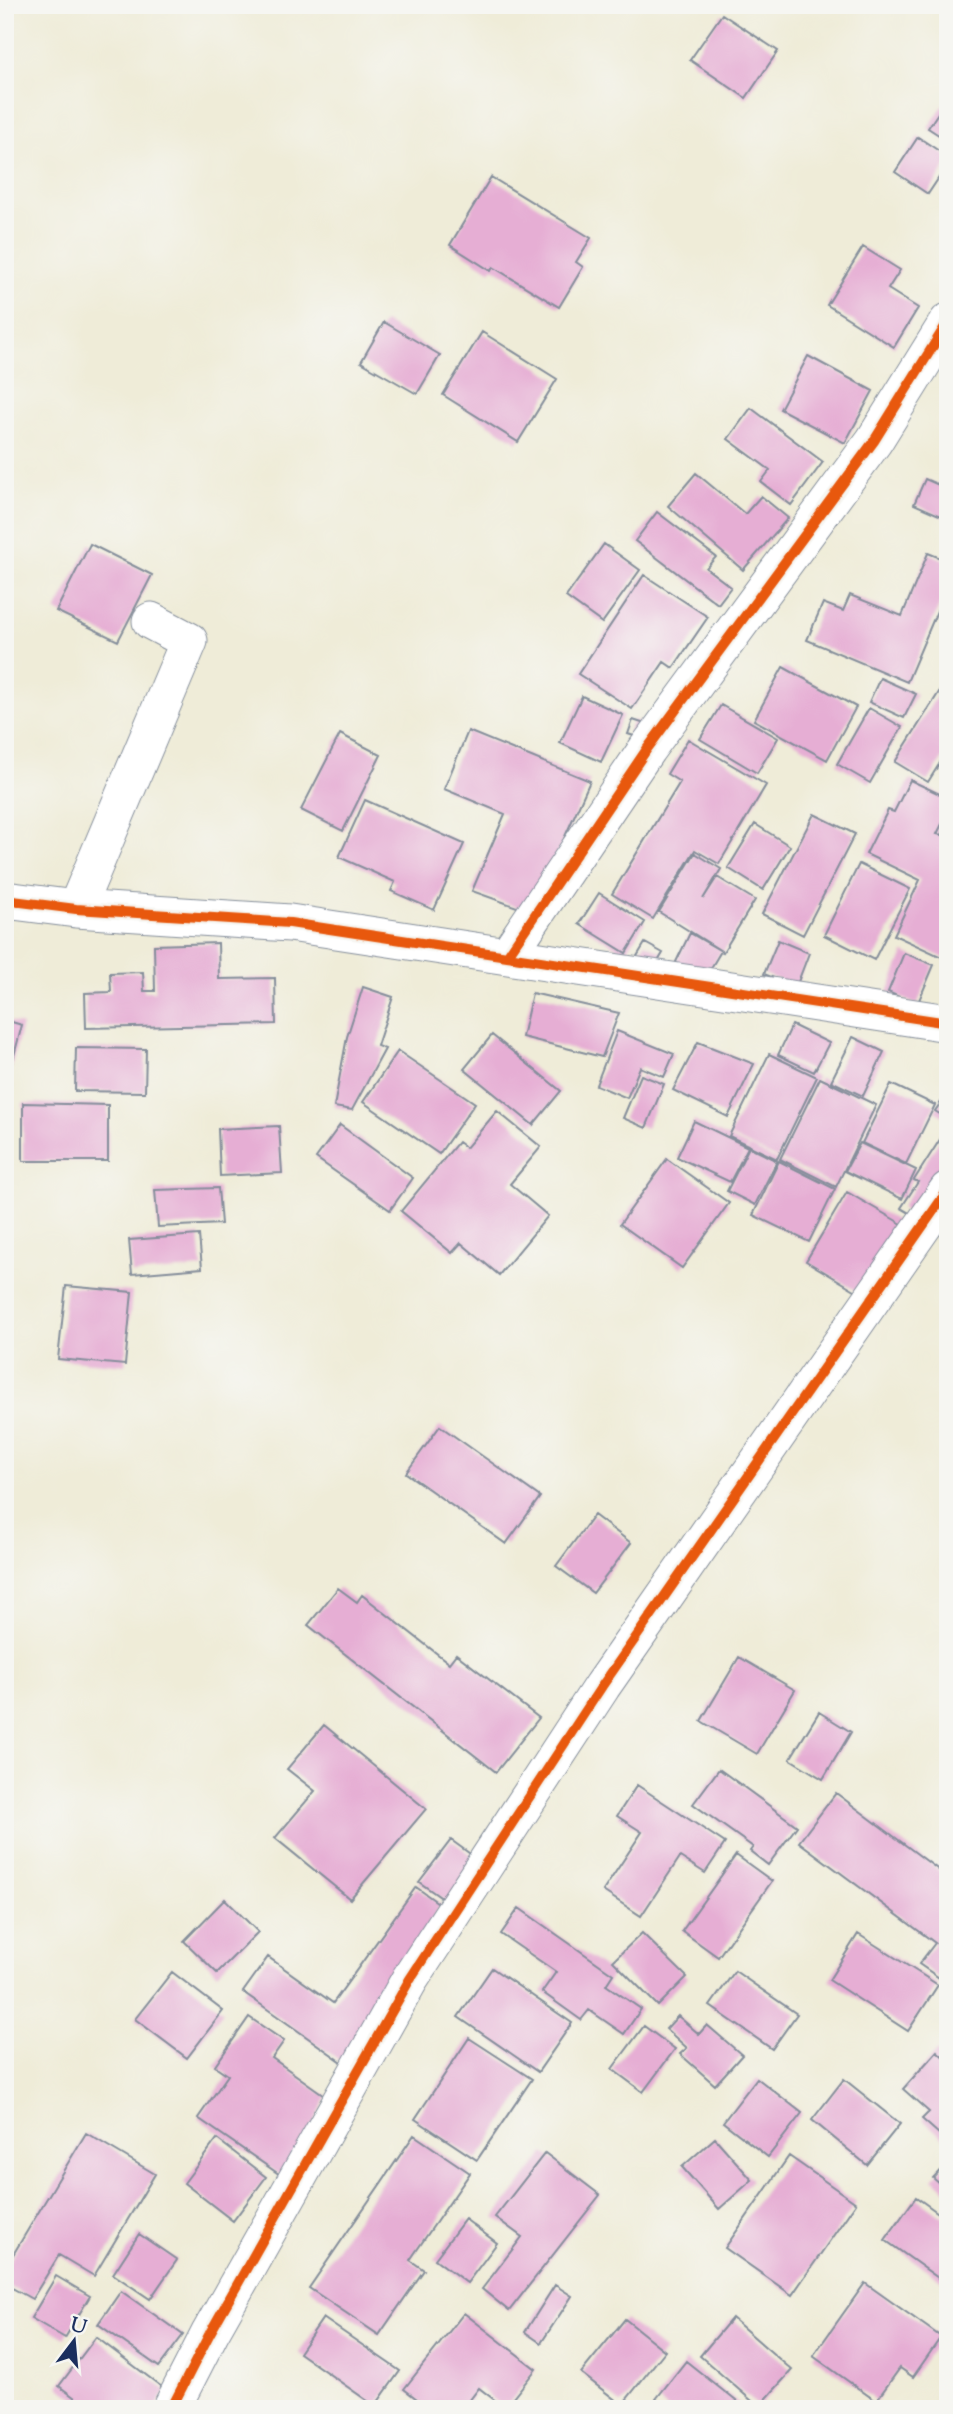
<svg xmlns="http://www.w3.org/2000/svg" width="953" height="2414" viewBox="0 0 953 2414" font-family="'Sorts Mill Goudy',serif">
<rect width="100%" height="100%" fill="#f6f6f2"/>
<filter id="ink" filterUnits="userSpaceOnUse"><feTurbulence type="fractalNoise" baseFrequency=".0143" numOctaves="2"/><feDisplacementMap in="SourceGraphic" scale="14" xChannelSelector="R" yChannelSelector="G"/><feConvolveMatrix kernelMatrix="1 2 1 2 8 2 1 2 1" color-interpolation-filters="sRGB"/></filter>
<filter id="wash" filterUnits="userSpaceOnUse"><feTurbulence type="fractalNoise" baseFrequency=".00686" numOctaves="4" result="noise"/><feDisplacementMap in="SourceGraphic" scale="28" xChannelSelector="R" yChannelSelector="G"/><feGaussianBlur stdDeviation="1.57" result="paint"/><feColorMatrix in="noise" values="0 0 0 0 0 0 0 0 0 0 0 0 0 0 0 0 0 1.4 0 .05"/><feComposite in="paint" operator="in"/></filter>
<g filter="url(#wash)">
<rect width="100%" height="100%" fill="#efecd8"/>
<g id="blocks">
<path fill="#e6aed4" d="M722 14 778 51 746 98 690 60Z
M948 98V141L928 128Z
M918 137 948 157V164L928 194 895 172Z
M491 177 591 238 576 262 583 267 559 307 493 267 491 271 450 245Z
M863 247 900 270 888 289 918 308 894 347 827 305Z
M384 322 440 355 417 394 361 362Z
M482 332 557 379 518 442 443 395Z
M808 356 873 391 845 443 780 409Z
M751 408 823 462 791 505 761 482 770 470 728 439Z
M696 473 745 514 761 496 788 518 743 570 668 506Z
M925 479 948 489V519L914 504Z
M657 512 716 557 706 568 731 587 718 604 635 541Z
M90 544 152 575 118 641 56 611Z
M604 544 640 570 602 623 566 597Z
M928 553 948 561V585L907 682 807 640 823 603 843 611 850 595 902 616Z
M644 575 708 617 673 668 664 662 632 709 578 674Z
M783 667 856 707 827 760 754 720Z
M880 678 916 694 904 718 869 702Z
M948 678V750L928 782 895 762Z
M582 696 623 715 601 762 560 743Z
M721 705 778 738 757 773 700 739Z
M869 708 902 727 870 783 837 764Z
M633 720 651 726 646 740 628 734Z
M468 731 590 781 531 912 472 891 505 814 444 789Z
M340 734 381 755 343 831 301 810Z
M688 739 766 785 719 864 695 850 653 919 612 894 680 782 667 774Z
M910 780 948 798V812L937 834 942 835 948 823V960L894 935 920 880 866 854 888 810 894 812Z
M365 800 464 844 434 910 391 891 395 882 339 857Z
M814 814 855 834 803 935 762 914Z
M755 824 790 846 763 890 728 868Z
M695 853 721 869 703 899 717 877 755 900 723 952 659 912Z
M859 864 910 889 874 960 824 935Z
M599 893 645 922 626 953 579 924Z
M690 933 721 951 708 973 674 966Z
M778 940 809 953 796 987 764 974Z
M218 943 219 979 275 978 276 1024 86 1028 85 993 111 992 110 973 143 972 144 991H155L154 945Z
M645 943 663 953 654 968 636 958Z
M904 953 934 965 917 1005 888 992Z
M363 987 393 997 377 1046 385 1049 352 1110 334 1107 347 1037Z
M532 993 619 1013 602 1057 522 1037Z
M5 1020 22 1025 6 1086H5Z
M792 1025 829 1043 814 1072 778 1055Z
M617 1031 674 1054 664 1077 640 1067 627 1098 596 1085Z
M492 1035 561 1091 533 1125 464 1069Z
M853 1037 884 1052 863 1096 831 1081Z
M698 1042 754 1064 728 1117 673 1090Z
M76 1048 146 1049 145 1092 75 1091Z
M398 1051 475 1103 439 1154 363 1102Z
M769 1054 817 1077 777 1159 729 1136Z
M641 1075 664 1084 646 1128 623 1118Z
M820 1078 876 1105 836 1187 780 1159Z
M891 1084 935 1105 906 1164 862 1143Z
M948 1092V1119L935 1111Z
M23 1103 108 1105V1161H23Z
M497 1111 541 1147 510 1184 548 1216 499 1275 461 1243 452 1253 401 1211 458 1142 466 1148Z
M694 1121 748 1147 730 1182 677 1157Z
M340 1125 413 1178 390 1210 316 1158Z
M279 1126 282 1173 220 1176 218 1129Z
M948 1127V1176L920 1219 901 1208 918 1182 914 1180Z
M860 1143 916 1170 902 1199 845 1171Z
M749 1147 777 1161 755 1205 727 1191Z
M667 1159 729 1203 682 1268 620 1224Z
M779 1161 835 1189 809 1242 753 1215Z
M218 1188 221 1224 158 1227 155 1190Z
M847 1192 907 1227 865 1296 806 1261Z
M199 1235 202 1268 132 1274 129 1240Z
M66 1286 132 1292 125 1365 58 1359Z
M440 1426 540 1497 506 1544 406 1473Z
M594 1515 631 1543 593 1593 556 1566Z
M338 1588 357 1602 362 1595 449 1663 456 1654 539 1718 496 1772 308 1625Z
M739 1657 795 1690 757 1754 701 1721Z
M819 1712 851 1732 823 1779 790 1759Z
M324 1725 426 1809 350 1899 275 1838 315 1791 287 1769Z
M719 1769 797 1826 768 1865 750 1851 753 1847 693 1804Z
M637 1785 725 1843 705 1873 680 1857 641 1916 603 1891 642 1832 617 1816Z
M836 1793 948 1877V1984L919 1964 935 1943 799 1842Z
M451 1840 484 1864 453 1906 419 1882Z
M736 1855 772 1881 718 1957 682 1931Z
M416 1887 441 1905 345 2064 243 1992 268 1957 333 2003Z
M225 1899 258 1932 217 1973 184 1941Z
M519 1908 613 1974 606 1985 641 2009 624 2034 589 2010 581 2020 542 1992 556 1972 501 1934Z
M642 1933 687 1977 658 2006 613 1961Z
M858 1934 938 1985 908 2031 829 1980Z
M492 1968 572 2023 538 2072 458 2017Z
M735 1971 797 2014 772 2049 710 2006Z
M172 1972 223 2011 187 2058 135 2019Z
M678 2016 699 2034 707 2025 742 2055 715 2085 680 2054 687 2048 666 2029Z
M249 2017 284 2041 272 2058 327 2097 286 2179 198 2118 228 2075 215 2066Z
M644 2026 675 2049 643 2092 612 2069Z
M469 2038 532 2079 477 2160 415 2119Z
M937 2051 948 2061V2142L922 2119 929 2112 903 2089Z
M757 2078 802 2113 768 2157 723 2122Z
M844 2079 900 2124 867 2165 812 2120Z
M86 2133 155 2174 94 2276 59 2255 32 2299 5 2284V2268Z
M414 2135 470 2173 410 2260 424 2270 379 2335 309 2288Z
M715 2138 752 2180 719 2209 682 2167Z
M217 2139 266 2177 233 2221 184 2183Z
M545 2153 600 2195 509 2311 482 2289 522 2237 495 2217Z
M789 2156 856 2203 792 2295 725 2248Z
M948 2162V2191L933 2178Z
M916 2197 948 2220V2285L885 2240Z
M465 2219 497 2243 467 2283 435 2259Z
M139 2234 177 2260 150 2299 113 2274Z
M56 2276 90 2296 65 2338 31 2318Z
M865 2283 941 2337 913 2377 900 2368 876 2401 813 2356Z
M555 2285 572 2296 541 2343 525 2332Z
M121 2291 183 2335 159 2367 98 2324Z
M464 2313 536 2369 505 2408 479 2388 463 2409H430L404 2389Z
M323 2318 400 2371 375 2406 299 2353Z
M732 2318 792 2370 759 2407 700 2356Z
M625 2319 665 2351 622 2405 581 2373Z
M96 2337 167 2391 154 2409H90L59 2386Z
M686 2361 746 2409H668L656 2399Z"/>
</g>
</g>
<g filter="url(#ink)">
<use href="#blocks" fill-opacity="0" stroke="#858e9b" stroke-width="2"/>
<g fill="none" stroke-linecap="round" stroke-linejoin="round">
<g stroke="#858e9b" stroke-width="39">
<path id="street" d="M5 900 76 909 290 923 948 1023
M76 909 189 641 151 621
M507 956 647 749 874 441 948 322
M171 2409 210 2333 410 1979 602 1686 948 1190"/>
</g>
<use href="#street" stroke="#fff" stroke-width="37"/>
<g stroke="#f6f6f2" stroke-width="15">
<path id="cycleway" d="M5 900 76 909 290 923 948 1023
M507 956 647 749 874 441 948 322
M171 2409 210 2333 410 1979 602 1686 948 1190"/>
</g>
<use href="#cycleway" stroke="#e8590c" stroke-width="10"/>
</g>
</g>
<rect width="953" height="2414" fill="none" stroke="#f6f6f2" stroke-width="28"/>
<g transform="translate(74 2341) rotate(16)" stroke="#f6f6f2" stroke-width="5" paint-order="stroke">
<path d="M0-5L12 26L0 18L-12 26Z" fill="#1b2f5e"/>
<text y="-10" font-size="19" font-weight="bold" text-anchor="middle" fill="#1b2f5e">U</text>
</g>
</svg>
